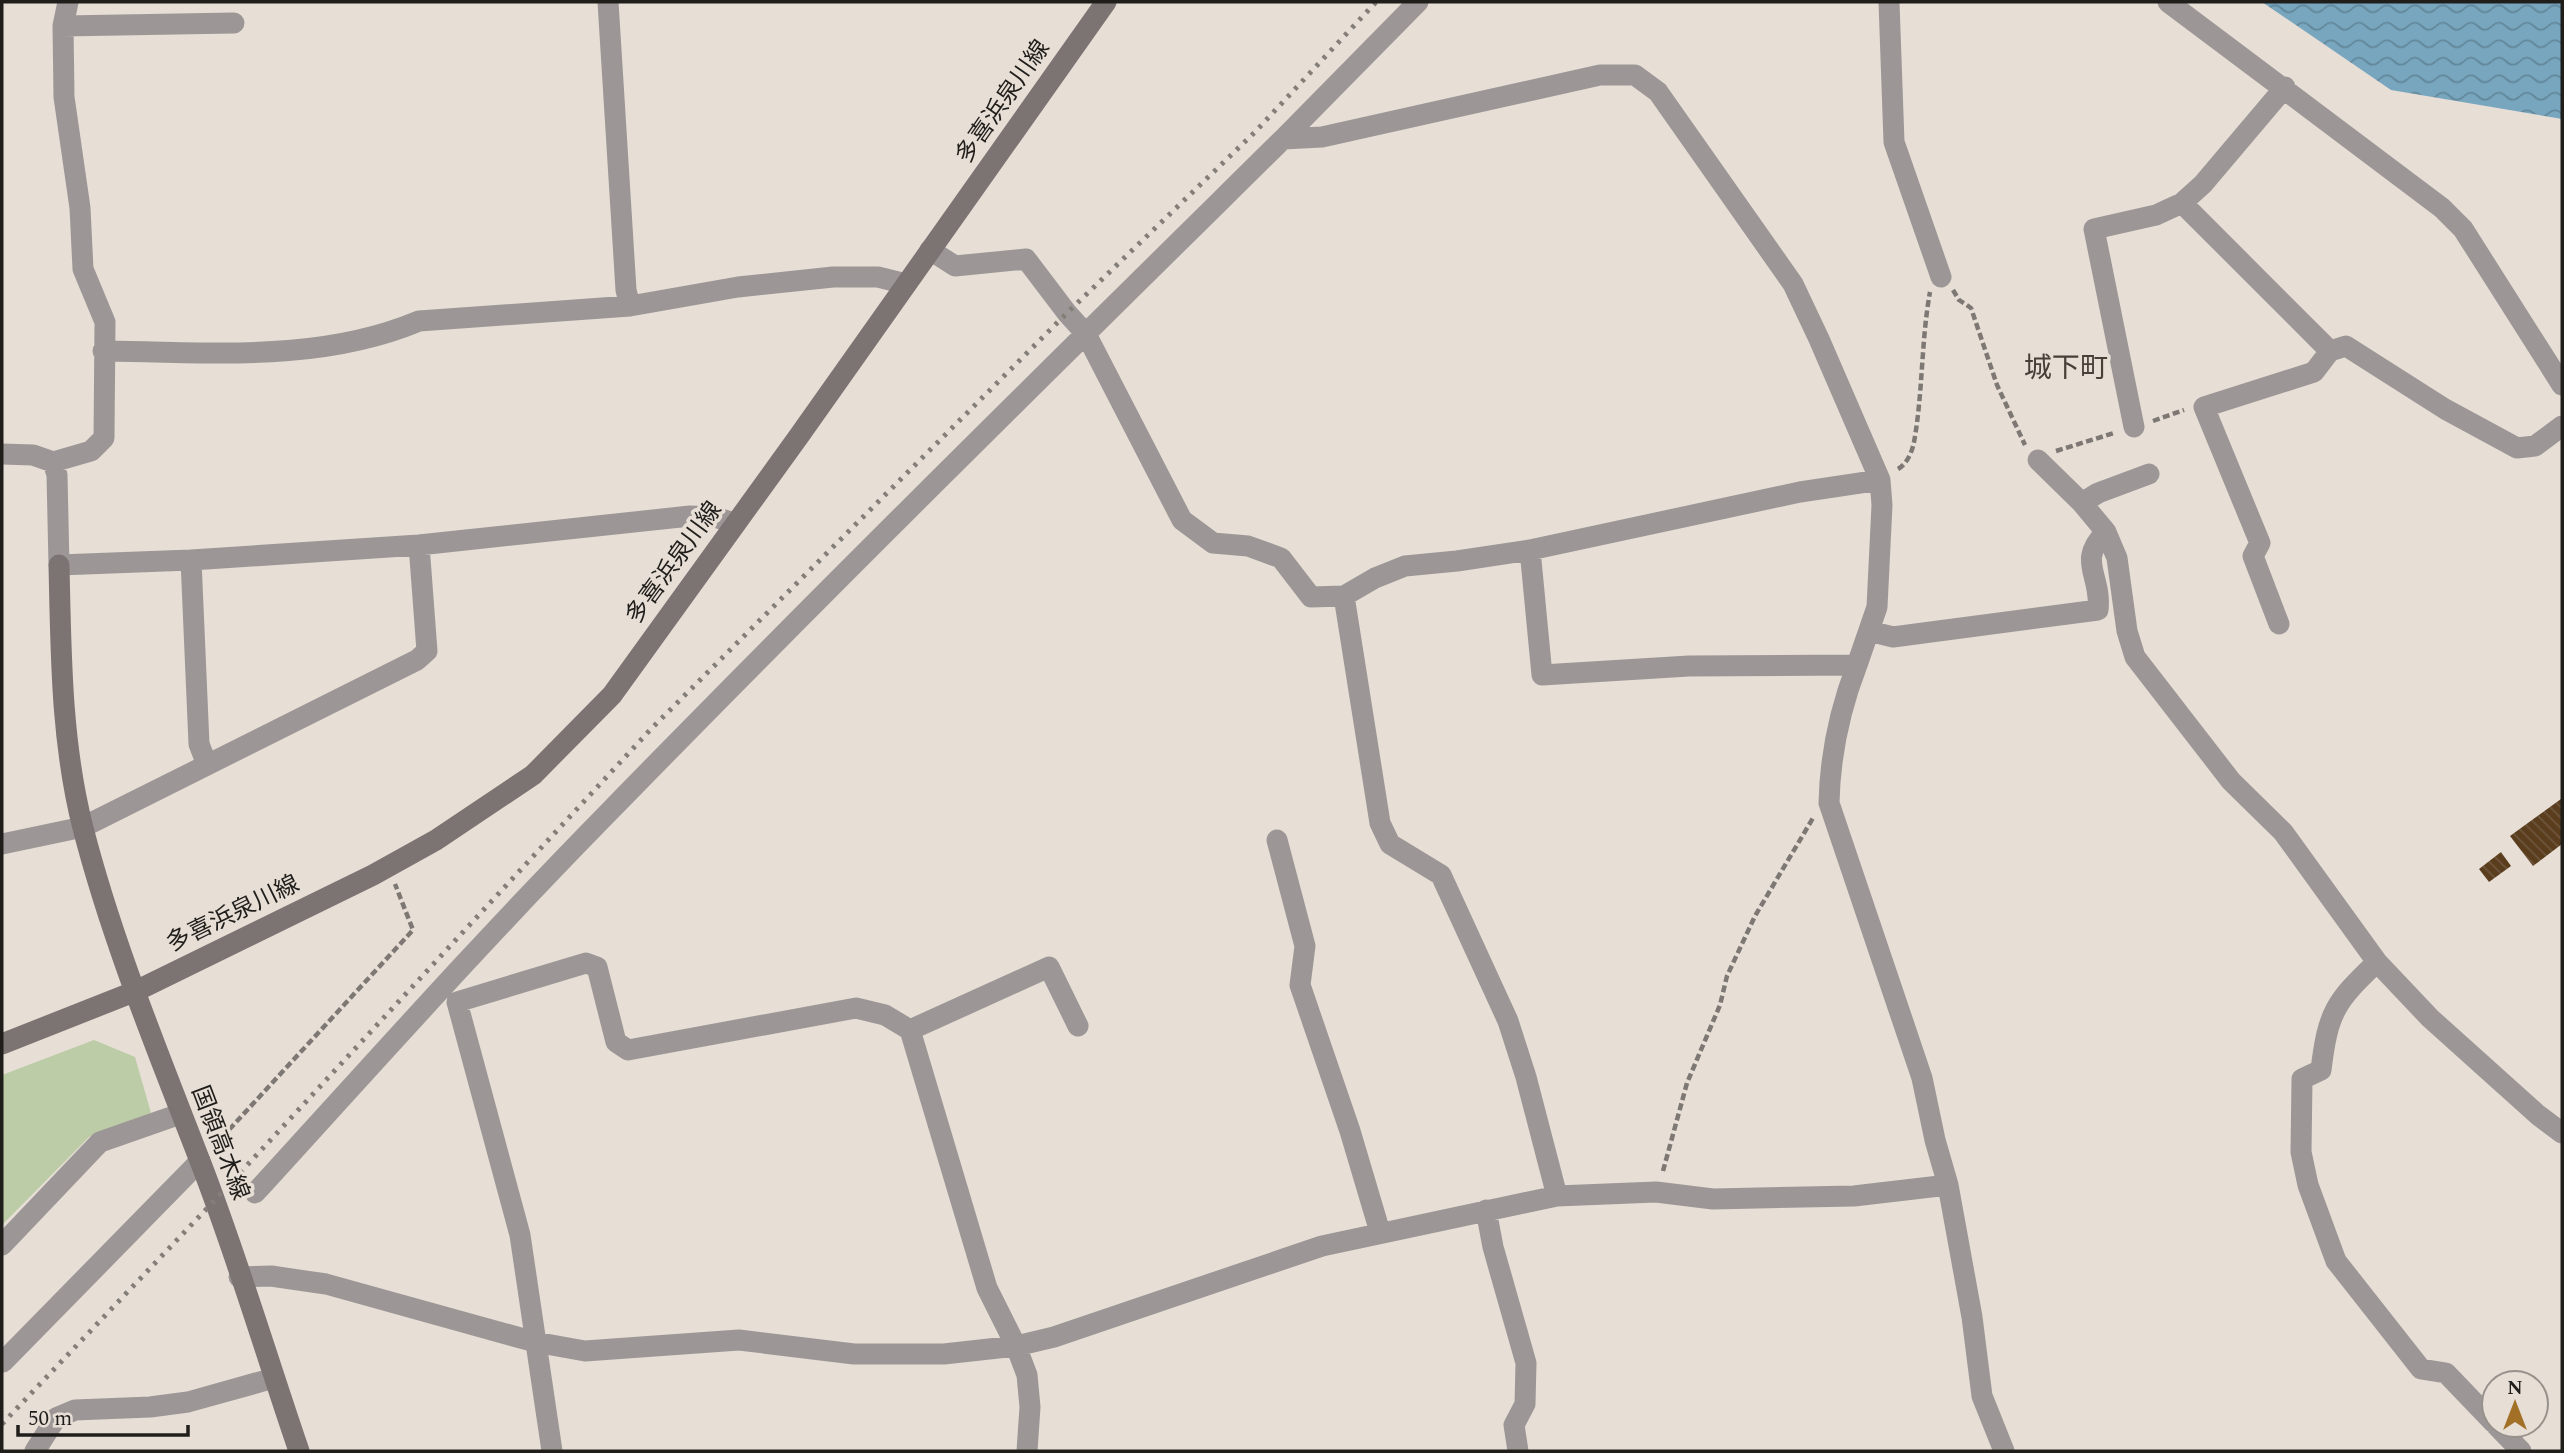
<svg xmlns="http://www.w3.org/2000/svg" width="2564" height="1453" viewBox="0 0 2564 1453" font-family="Spectral,'Noto Sans JP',serif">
<defs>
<pattern id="water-waves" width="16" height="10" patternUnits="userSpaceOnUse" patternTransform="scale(1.75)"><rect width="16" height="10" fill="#78a6bf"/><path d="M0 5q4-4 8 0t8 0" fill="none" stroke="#62879a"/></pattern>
<pattern id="building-back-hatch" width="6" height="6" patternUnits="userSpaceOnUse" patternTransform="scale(1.75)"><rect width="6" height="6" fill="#593d1d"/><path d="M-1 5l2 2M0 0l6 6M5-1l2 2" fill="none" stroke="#6d563d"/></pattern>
</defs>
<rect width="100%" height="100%" fill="#e7ded6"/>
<path fill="#bccca6" d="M94 1040 135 1057 151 1113 89 1137 2 1225V1075Z"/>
<path fill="url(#water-waves)" d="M2262 2H2562V119L2391 90Z"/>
<path fill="url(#building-back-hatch)" d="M2561 799 2562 844 2533 866 2510 836Z
M2501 852 2511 866 2489 882 2479 869Z"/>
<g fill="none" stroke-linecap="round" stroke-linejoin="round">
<path stroke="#7d7873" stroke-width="4.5" stroke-dasharray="7 3.5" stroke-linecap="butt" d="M1953 290 1959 300 1971 308 1997 385 2025 445
M2153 421 2184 410
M2056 451 2114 433
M1898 469C1907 464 1912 452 1914 442 1923 393 1921 341 1930 292
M215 1145 413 930 395 884
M1663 1171 1687 1083 1720 1005 1727 976 1755 916 1813 818"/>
<path stroke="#9c9796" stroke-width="21" d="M608 2 626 290 630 306
M1889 2 1894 142 1941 277
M2168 2 2442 208 2463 229 2562 385
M63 26 234 23
M1283 139 1418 2
M2182 203 2330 351 2314 372 2204 407 2260 543 2253 556 2279 624
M930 250 955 266 1026 259 1067 313 1086 334 1182 520 1213 543 1248 546 1281 558 1311 597 1344 596 1375 578 1405 566 1457 561 1530 550 1800 492 1880 480
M103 351C209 352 319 363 419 321L630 306 738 287 833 277H878L906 284
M2330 351 2346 346 2445 409 2517 448 2535 446 2562 426
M2134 427 2094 229 2156 215 2182 203 2203 184 2285 87
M2 454 33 455 53 462 91 451 104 438 105 322 83 269 80 208 64 97 63 26 68 2
M2038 460 2082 503 2098 493 2149 474
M53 462 57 475 59 565 191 560 199 744 207 765
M2082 503 2106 532 2117 558 2127 631 2135 657 2231 781 2283 832 2377 962 2430 1018 2538 1115 2562 1133
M191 560 419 545 690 516 714 517 735 523
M1344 596 1380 823 1390 844 1441 875 1508 1021 1526 1077 1557 1196
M1869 631 1893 637 2098 610C2102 575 2076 561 2106 532
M1857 665C1840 709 1830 755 1829 803L1922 1078 1935 1140 1948 1185 1972 1317 1982 1396 2004 1451
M1277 840 1305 946 1300 985 1350 1131 1380 1232
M2 844 83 827 417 660 427 651 419 545
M2377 962C2335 1002 2328 1012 2321 1070L2302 1079 2301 1152 2308 1185 2336 1261 2421 1369 2446 1373 2494 1423
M255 1193C371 1066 486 937 607 814 829 586 1056 363 1283 139L1322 137 1600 75H1635L1658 92 1793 284 1819 339 1880 480 1882 505 1877 607 1857 665 1689 666 1542 675 1530 550
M1486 1210 1493 1247 1526 1363 1525 1404 1514 1425 1518 1451
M2 1245 100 1142 180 1114
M239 1277 271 1276 326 1284 535 1342 585 1351 739 1340 854 1354H944L1016 1346 1054 1337 1322 1246 1557 1196 1656 1192 1713 1199 1854 1196 1948 1185
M3 1362 200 1161
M2496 1425 2521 1451
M35 1451 56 1418 75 1410 150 1407 188 1402 274 1378
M552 1451 520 1235 457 1002 586 963 597 967 616 1042 628 1050 856 1008 885 1015 910 1030
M1027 1451 1030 1407 1027 1375 1016 1346 987 1288 910 1030 1049 967 1078 1026"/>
<path stroke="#7c7473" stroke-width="21" d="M59 565C61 653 61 742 83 828 112 941 158 1052 200 1161 237 1256 266 1355 299 1451
M2 1044 136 991 373 875 436 840 533 775 612 695 799 436 1106 2"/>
<path stroke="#847e79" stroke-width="5" stroke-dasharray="3.5 7" stroke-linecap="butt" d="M2 1424 214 1201 651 729 1067 313 1255 132 1376 2"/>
</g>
<g text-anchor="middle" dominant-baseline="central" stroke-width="7" stroke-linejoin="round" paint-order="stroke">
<g font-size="24" fill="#201e1b" stroke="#e7ded6">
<text transform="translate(1003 102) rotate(-55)">多喜浜泉川線</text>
<text transform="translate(674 563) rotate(-54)">多喜浜泉川線</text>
<text transform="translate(233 914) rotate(-26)">多喜浜泉川線</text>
<text transform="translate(220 1143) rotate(69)">国領高木線</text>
</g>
<g font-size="28" fill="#464039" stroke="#e7ded6">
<text x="2066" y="368">城下町</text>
</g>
</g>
<rect width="2564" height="1453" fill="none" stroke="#201e1b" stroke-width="7"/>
<g transform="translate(2515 1404)"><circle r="33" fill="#e7ded6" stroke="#97918b" stroke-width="2"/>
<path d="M0-5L12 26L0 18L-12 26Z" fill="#a37027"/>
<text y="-10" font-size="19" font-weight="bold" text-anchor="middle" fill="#201e1b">N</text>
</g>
<path d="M18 1425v10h170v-10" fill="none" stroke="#201e1b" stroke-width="3.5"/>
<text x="28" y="1425" font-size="21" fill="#201e1b" stroke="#e7ded6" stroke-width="5" paint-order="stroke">50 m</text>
</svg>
